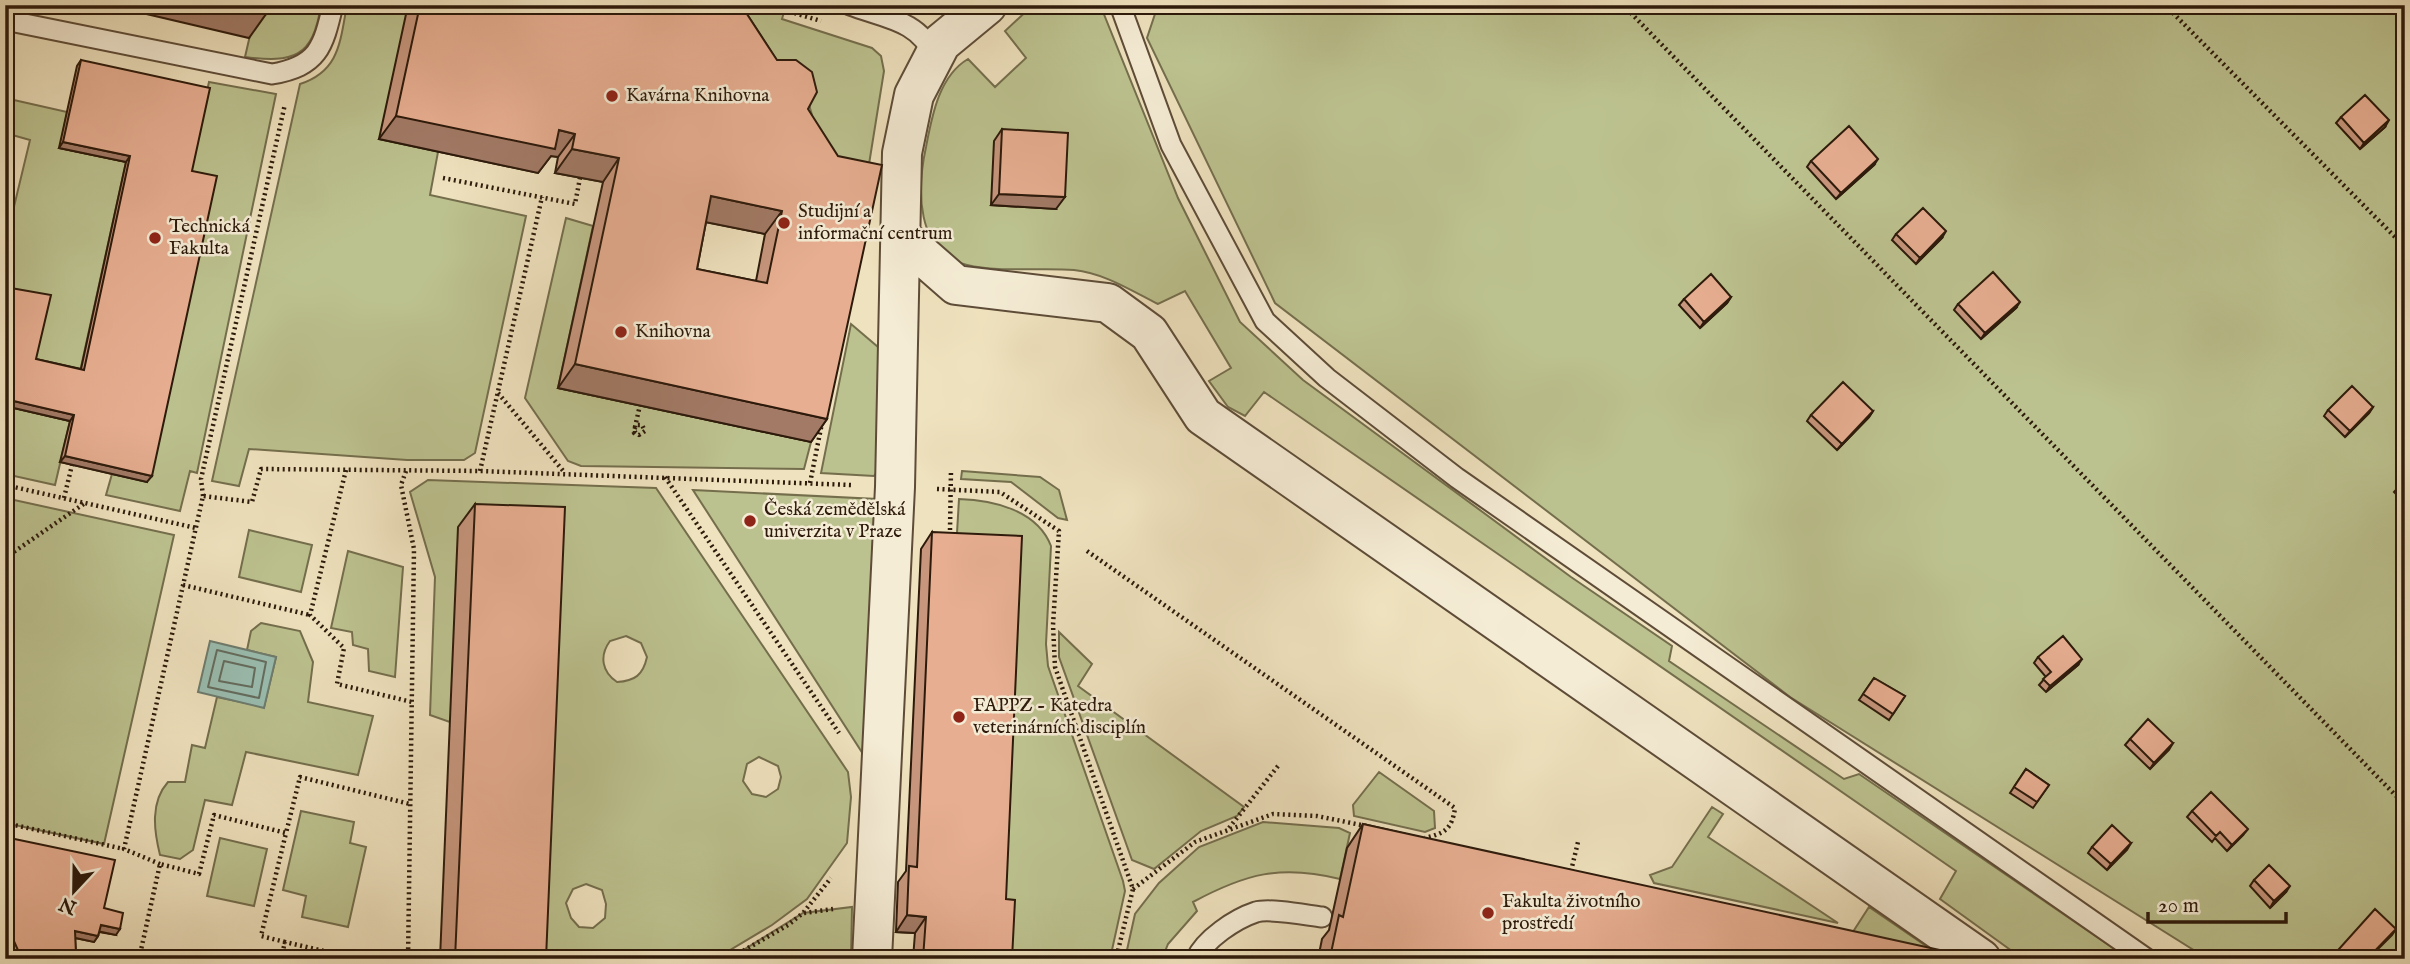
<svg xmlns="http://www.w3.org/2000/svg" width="2410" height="964" viewBox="0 0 2410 964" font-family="'IM FELL English',serif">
<rect width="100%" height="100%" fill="#efe2be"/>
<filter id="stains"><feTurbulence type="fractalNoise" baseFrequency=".00286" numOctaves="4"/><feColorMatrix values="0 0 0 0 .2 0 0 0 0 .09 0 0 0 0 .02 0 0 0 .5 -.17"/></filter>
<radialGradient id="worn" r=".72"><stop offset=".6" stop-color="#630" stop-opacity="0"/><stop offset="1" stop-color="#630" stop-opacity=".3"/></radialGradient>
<path fill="#bcc28f" stroke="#746e4d" stroke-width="2" fill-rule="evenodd" d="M257 5H321C313 58 293 63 245 57Z
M347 5H409L438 152 430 195 526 216 475 453 464 460H407L249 449 239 486 212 481 300 84C340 71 340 41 347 5Z
M717 5H786L782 19 872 48 881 56 884 71 865 189 808 130 812 115 803 84 781 71Z
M1033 5 1101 7 1178 198 1240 322 1303 380 1571 577 1672 646 1669 661 1844 779 1859 774 2129 959H2023L1940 899 1956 871 1264 392 1245 416 1228 407 1209 381 1231 368 1185 291 1158 304C1132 291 1104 273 1074 270 1041 267 999 273 967 265 915 253 917 188 926 147 932 116 939 76 968 59L995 87 1026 58 1005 31Z
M1158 5H2405V959H2208L1790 697 1275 303 1147 38Z
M209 82 276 94 197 473 190 471 180 511 106 495 112 474 147 481 188 177Z
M5 98 67 112 60 148 126 162 79 376 32 365 5 293V244L30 140 5 133Z
M566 218 593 226 558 388 811 442 804 469 581 466 568 461 525 398Z
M851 324 885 353 879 470 874 476 821 473Z
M5 406 70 421 55 485 5 474Z
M962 471 1040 477 1059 490 1067 520 1058 518 1011 482 961 479Z
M428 480 656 488 848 772 851 797 847 843 807 899 772 925 715 959H530L450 722 430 715 435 577 410 492ZM626 636 641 643 647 657C643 675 635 681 617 682 602 672 599 656 610 641ZM759 757 778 766 781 777 778 789 766 797 752 794 743 781 747 764ZM586 884 602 890 606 904 605 918 593 928 579 927 571 918 566 903 573 889Z
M693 490 877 499 865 757Z
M5 498 174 535 104 844 5 823Z
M959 499C993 500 1037 510 1051 546L1046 644 1048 666 1123 881 1125 891 1110 959H1001L956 550Z
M249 530 312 545 301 592 239 577Z
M348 551 403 567 395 677 369 671 368 649 353 645 352 632 331 628Z
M261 623 300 631 313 662 308 702 373 716 358 775 246 752 232 805 205 800 193 850 180 859 160 855C154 831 150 802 168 782H185L192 745 205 748 217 697 264 707 276 657 247 650 251 631Z
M1059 632 1092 664 1078 686 1244 807 1237 816 1201 831 1154 869 1132 860 1059 657Z
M1379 772 1434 811 1435 828 1425 832 1354 816 1353 805Z
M1712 807 1723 814 1708 837 1838 923 1654 883 1650 875 1672 867Z
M301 811 354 822 350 843 366 847 348 927 302 917 306 896 283 890Z
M1263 822 1339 828 1350 833 1340 879C1281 864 1245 874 1193 902L1197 911 1168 944 1162 959H1125L1135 914 1159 883 1199 847Z
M220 838 267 849 254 906 207 896Z
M852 907 851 959H729L803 913Z
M1869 907 1945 959H1854L1838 955Z"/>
<path fill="#9abeb1" stroke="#6e7c6f" stroke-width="2" d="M210 641 276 657 264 708 198 692Z"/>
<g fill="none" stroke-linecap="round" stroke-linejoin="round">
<path stroke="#646c5e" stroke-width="2" d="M217 650 266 662 259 698 208 687Z
M224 661 255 668 252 687 219 681Z"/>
<g stroke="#5e4c38" stroke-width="23">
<path id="service" d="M850 5C884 18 919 20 934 56
M1120 5 1171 145 1265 321 1327 378 1457 478 2147 959
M5 20 272 74C318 66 323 48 333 5
M1196 959C1205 939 1235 919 1256 912 1270 908 1306 915 1322 917"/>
</g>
<g stroke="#5e4c38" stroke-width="42">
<path id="minor" d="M900 236 956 285 1108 303 1149 333 1203 416 1981 959
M872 959 895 487 902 153 914 95 941 43 987 5"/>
</g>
<path stroke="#2d1a0b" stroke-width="4.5" stroke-dasharray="2 3.5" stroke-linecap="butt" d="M793 5 791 12 821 21
M1623 5 2405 805
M2165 5 2405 247
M443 178 575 204 580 178
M498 393 565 473
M635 434 634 433C634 429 635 428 637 425H642L645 431 639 435 635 432V427L640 405
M346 470 310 615 344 648 337 684 412 702
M406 471 401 485 414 549 408 959
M480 471 542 197
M665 477 839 733
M810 483 822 423
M5 485 196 528
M937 489 1000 492 1059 531 1053 625 1055 667 1133 889 1116 959
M203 496 201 479 285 104
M64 498 72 465
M950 530 951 470
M1087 551 1455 808C1452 829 1445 833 1425 838
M5 558 85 503
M183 585 310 615
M5 823 124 849
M1229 828 1278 766
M160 864 124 849 203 496 252 502 261 469 480 471 851 485
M1571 871 1578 842
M1133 889 1195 842 1273 814 1317 816 1366 826
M804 913 833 909
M285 942 261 936 286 833
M5 954 11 951
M5 957 6 959
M139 959 160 864 199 874 214 815 286 833 300 777 410 804
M281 959 285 942 358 959
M729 959 788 925 803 913 831 878"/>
<use href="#service" stroke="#f5ecd5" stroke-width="19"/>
<use href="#minor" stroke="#f5ecd5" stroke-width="38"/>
</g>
<path fill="#c7967d" stroke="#2d1a0b" stroke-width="2" fill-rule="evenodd" d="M408 5H741L808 109 827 419 811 442 558 388 603 182 555 173 558 157 551 156 538 173 379 139ZM706 222 765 234 756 281 697 269Z
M81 60 192 171 147 482 60 462 70 421 5 406V287L36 359 81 369 126 162 59 148 77 66Z
M2341 117 2385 127 2360 149 2336 123Z
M1002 129 1056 209 991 205 994 141Z
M1811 161 1874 165 1836 199 1807 167Z
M1896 234 1942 238 1916 264 1892 240Z
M1731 297 1727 303 1700 328 1679 305 1684 299Z
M1958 304 2016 308 1981 339 1954 310Z
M2373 407 2369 413 2345 437 2324 416 2328 410Z
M1873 411 1869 417 1837 450 1807 421 1811 415Z
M2405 480V503L2394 492Z
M475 504 546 959H440L458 527Z
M932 532 1006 899 1012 959H913L915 933 896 932 898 882 906 871 921 549Z
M2038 657 2078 665 2046 692 2039 685 2046 677 2034 663Z
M1874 678 1905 696 1889 720 1859 700Z
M2130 739 2173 743 2150 769 2125 745Z
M2026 769 2049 785 2033 808 2010 793Z
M2192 811 2243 835 2227 851 2215 838 2212 842 2187 817Z
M1363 824 1948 959H1318L1322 939 1329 930 1347 848Z
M5 837 104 908 116 935 99 932 98 936 94 942 75 938 76 954 73 959H15L5 936Z
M2131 843 2107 870 2088 853 2092 847Z
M2254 880 2286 892 2270 908 2250 886Z"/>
<path fill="#a27a66" stroke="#2d1a0b" stroke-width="2" d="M108 5H229L266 14 249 38Z
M396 116 559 130 575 134 558 157 551 156 538 173 379 139Z
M2389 120 2385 127 2360 149 2364 143Z
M63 142 130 156 126 162 59 148Z
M572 149 619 158 603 182 555 173Z
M1878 159 1874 165 1836 199 1841 193Z
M999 194 1065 197 1056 209 991 205Z
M711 196 782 211 765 234 695 220Z
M1946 231 1942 238 1916 264 1920 258Z
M1731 297 1727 303 1700 328 1704 322Z
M2020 302 2016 308 1981 339 1985 333Z
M575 364 827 419 811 442 558 388Z
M5 399 74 415 70 421 5 406Z
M2373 407 2369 413 2345 437 2350 431Z
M1873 411 1869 417 1837 450 1842 444Z
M65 456 152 476 147 482 60 462Z
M2082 659 2078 665 2046 692 2050 686Z
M2173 743 2169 750 2150 769 2154 763Z
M2248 829 2243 835 2227 851 2232 845Z
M2131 843 2127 850 2107 870 2111 864Z
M2290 886 2286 892 2270 908 2274 901Z
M907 915 926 917 915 933 896 932Z
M101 925 120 929 116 935 97 931Z
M2396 929 2392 935 2368 959H2367Z
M75 931 98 936 94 942 71 937Z
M1331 953 1335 954 1332 959H1327Z
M76 954 73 959H20L21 957Z"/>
<path fill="#e7ae91" stroke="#2d1a0b" stroke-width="2" fill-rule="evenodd" d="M229 5H268L266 14Z
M420 5H741L777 60H796L812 72 817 92 808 109 838 156 882 165 827 419 575 364 619 158 572 149 575 134 559 130 555 149 396 116ZM711 196 782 211 767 283 697 269Z
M81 60 210 88 192 171 217 176 152 476 65 456 74 415 5 399V287L51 295 36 359 84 370 130 156 63 142Z
M2365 95 2389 120 2364 143 2341 117Z
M1849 126 1878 159 1841 193 1811 161Z
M1002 129 1068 133 1065 197 999 194Z
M1923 208 1946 231 1920 258 1896 234Z
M1993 272 2020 302 1985 333 1958 304Z
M1711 274 1731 297 1704 322 1684 299Z
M1843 382 1873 411 1842 444 1811 415Z
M2352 386 2373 407 2350 431 2328 410Z
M2405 480V492L2399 486Z
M475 504 565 507 546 959H455Z
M932 532 1022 536 1006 899 1015 900 1012 959H923L926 917 907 915 909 866 917 867Z
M2063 636 2082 659 2050 686 2043 679 2051 672 2038 657Z
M1874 678 1905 696 1893 714 1863 694Z
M2148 719 2173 743 2154 763 2130 739Z
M2026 769 2049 785 2037 802 2014 787Z
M2211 792 2248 829 2232 845 2220 832 2216 836 2192 811Z
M1363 824 1949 952 1948 959H1334L1335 954 1331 953 1339 915 1343 917Z
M2112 825 2131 843 2111 864 2092 847Z
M5 837 115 860 104 908 123 913 120 929 101 925 98 936 75 931 76 954 21 957 5 921Z
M2269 865 2290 886 2274 901 2254 880Z
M2375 909 2396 929 2367 959H2330Z"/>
<g fill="#8f2418" stroke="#f5ecd5" stroke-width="2.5">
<circle cx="612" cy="96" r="7"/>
<circle cx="784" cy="223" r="7"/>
<circle cx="155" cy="238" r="7"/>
<circle cx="621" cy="332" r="7"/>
<circle cx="750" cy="521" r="7"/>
<circle cx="959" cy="717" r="7"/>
<circle cx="1488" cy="913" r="7"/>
</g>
<g text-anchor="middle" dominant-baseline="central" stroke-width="5" stroke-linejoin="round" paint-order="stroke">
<g font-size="19" fill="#2d1a0b" stroke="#f5ecd5" text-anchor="start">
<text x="626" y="96">Kavárna Knihovna</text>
<text x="798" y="212">Studijní a<tspan x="798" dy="22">informační centrum</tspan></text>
<text x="169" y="227">Technická<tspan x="169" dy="22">Fakulta</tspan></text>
<text x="635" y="332">Knihovna</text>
<text x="764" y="510">Česká zemědělská<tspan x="764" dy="22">univerzita v Praze</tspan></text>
<text x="973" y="706">FAPPZ - Katedra<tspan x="973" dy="22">veterinárních disciplín</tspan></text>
<text x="1502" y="902">Fakulta životního<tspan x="1502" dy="22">prostředí</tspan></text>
</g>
</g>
<rect width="2410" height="964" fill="none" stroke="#efe2be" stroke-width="28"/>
<rect x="7" y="7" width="2396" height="950" fill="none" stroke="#2d1a0b" stroke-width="3.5"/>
<rect x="14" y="14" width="2382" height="936" fill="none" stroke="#2d1a0b" stroke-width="2"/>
<g transform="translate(74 891) rotate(202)" stroke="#f5ecd5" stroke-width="5" paint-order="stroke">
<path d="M0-5L12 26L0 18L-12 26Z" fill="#2d1a0b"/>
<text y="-10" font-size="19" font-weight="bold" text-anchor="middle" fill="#2d1a0b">N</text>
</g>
<path d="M2148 912v10h138v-10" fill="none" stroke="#2d1a0b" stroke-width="3.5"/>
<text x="2158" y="912" font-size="21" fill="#2d1a0b" stroke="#f5ecd5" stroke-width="5" paint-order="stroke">20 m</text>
<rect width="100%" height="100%" filter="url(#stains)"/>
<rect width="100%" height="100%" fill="url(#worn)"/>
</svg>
